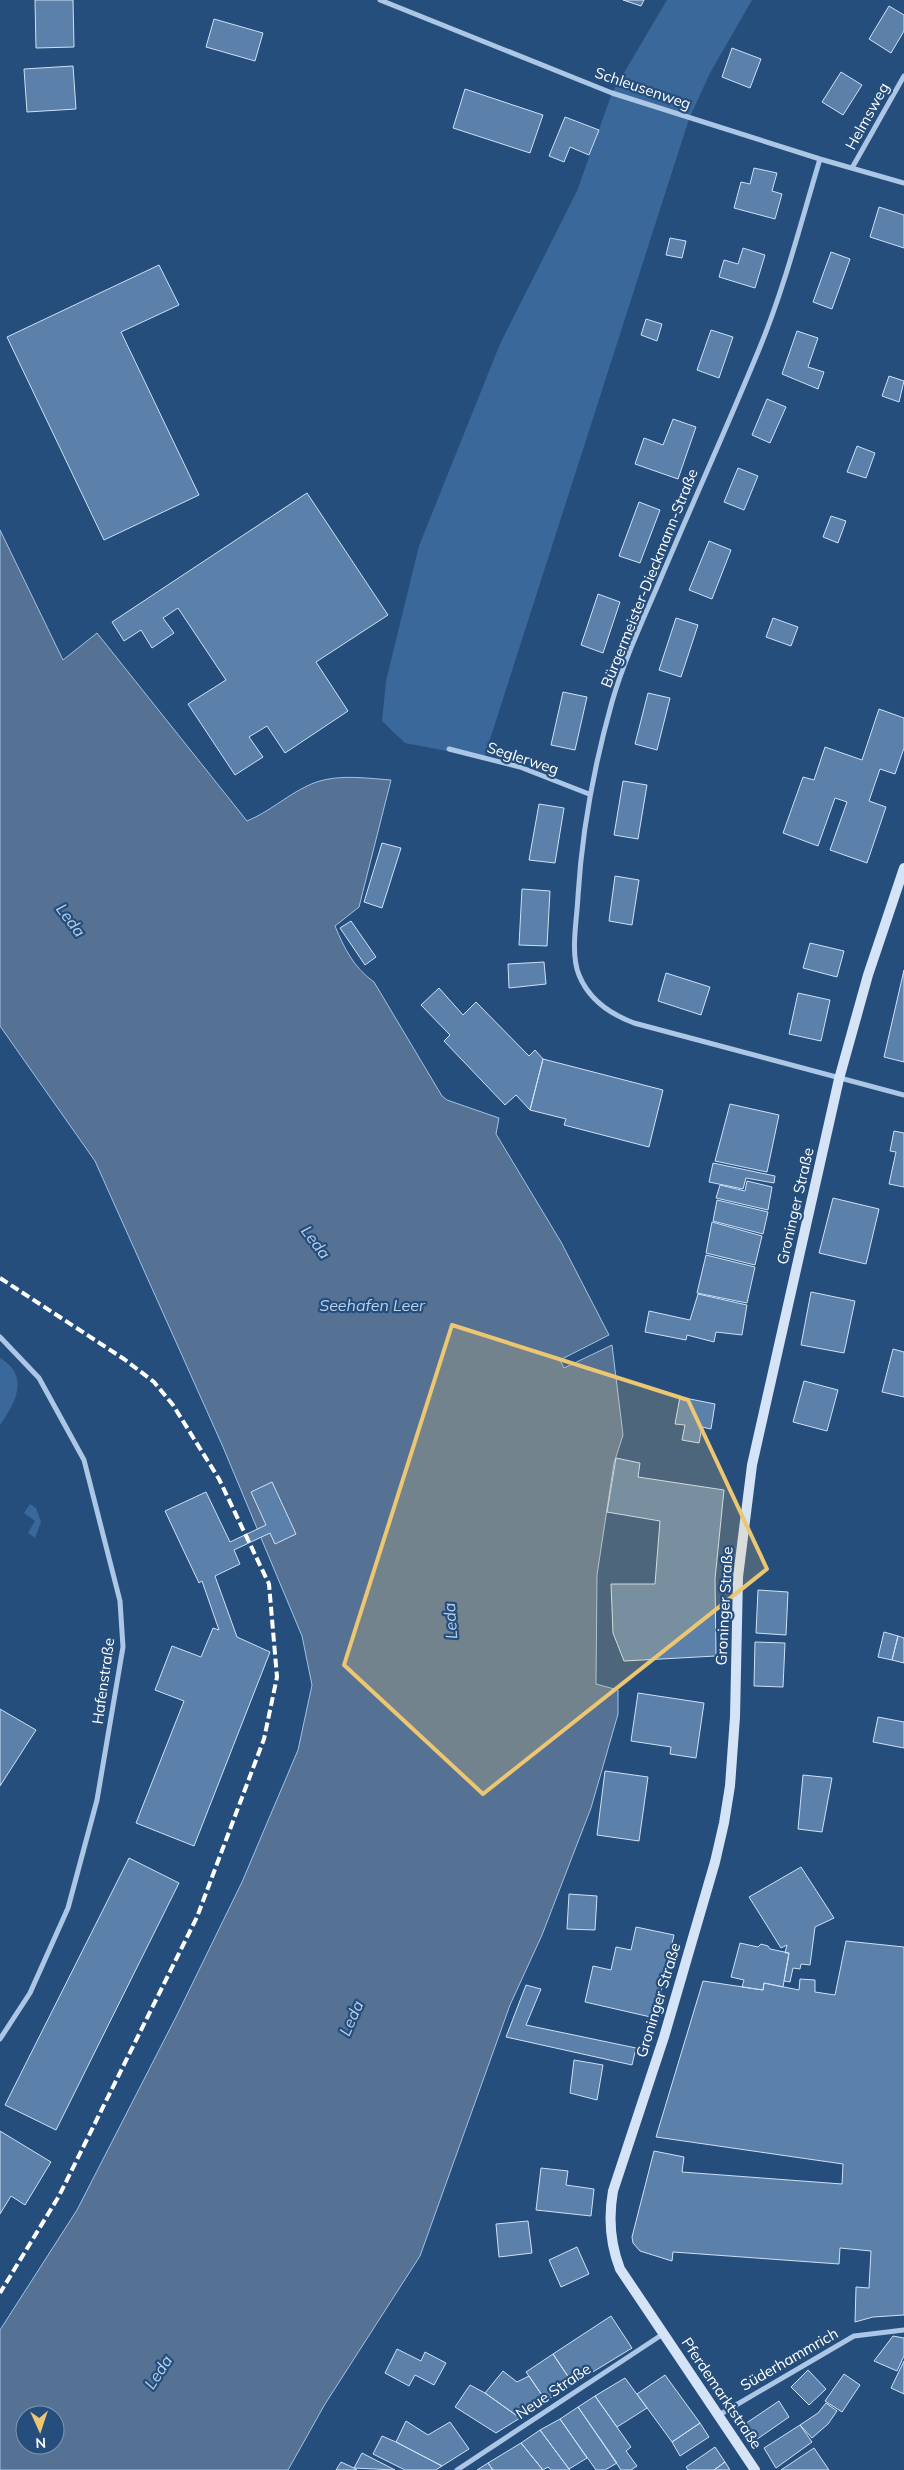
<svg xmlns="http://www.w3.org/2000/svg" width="904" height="2470" viewBox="0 0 904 2470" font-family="Mulish,sans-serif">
<rect width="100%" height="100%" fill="#264e7d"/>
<path fill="#3a689a" d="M667 0H752L710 73 689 119 484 758 405 743 382 721 386 681 419 546 500 344 577 191 612 93Z
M0 1358C30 1376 16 1402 0 1425Z
M30 1504 36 1508 41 1522 35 1538 28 1533 35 1521 24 1513Z"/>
<path fill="#557294" stroke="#a0c2e5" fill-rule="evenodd" d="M0 530 63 660 97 633 247 821C269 812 286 796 307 786 333 773 363 778 391 780L359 907 335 926C344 948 354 968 374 982L442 1096 447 1100 499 1118 496 1134 561 1242 609 1335 560 1360 564 1368 612 1345 623 1435 614 1463 597 1575 596 1684 618 1690V1714L591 1808 542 1935 510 2005 420 2256 325 2404 288 2470H0V2330L77 2210 178 2013 242 1882 298 1750 312 1685 302 1636 223 1447 95 1161 0 1026ZM25 2415H55V2445H25Z"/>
<path fill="#5b81ab" stroke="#cee0f4" d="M35 0H73L74 47 36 48Z
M623 0H644L641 6Z
M889 6 904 15V31L891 53 869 39Z
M214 19 263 33 255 61 206 47Z
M732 48 761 59 750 88 722 77Z
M73 66 76 109 27 112 24 69Z
M841 72 862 85 843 115 822 102Z
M465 89 543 115 530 153 453 128Z
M565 117 599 130 589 155 570 147 564 162 549 156Z
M754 168 777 173 772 191 782 194 775 219 734 208 741 182 750 184Z
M879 207 904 215V248L870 237Z
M670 238 686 241 682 258 666 255Z
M743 248 765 255 755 288 719 277 724 260 738 264Z
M831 252 850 259 832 309 813 302Z
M159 265 179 305 121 332 199 495 104 540 7 337Z
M646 319 662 324 657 341 641 335Z
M711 330 733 337 719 378 697 370Z
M797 331 818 338 808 367 824 372 818 389 782 374Z
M889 376 904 381 899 402 882 396Z
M767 399 786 407 770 443 752 435Z
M673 419 696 427 678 479 635 464 644 438 663 445Z
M857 446 875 453 866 478 847 472Z
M738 468 758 476 744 510 724 502Z
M307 493 388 615 316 662 348 711 285 753 267 726 249 737 263 757 235 775 188 704 226 680 178 608 163 618 174 633 152 648 141 630 124 641 112 622Z
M639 502 660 510 640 563 619 556Z
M831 516 846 521 838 543 823 537Z
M709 541 731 550 712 599 689 590Z
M598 594 620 602 603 653 581 645Z
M676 618 698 625 681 677 659 670Z
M773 618 798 627 791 646 766 637Z
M563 692 587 697 575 750 551 745Z
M648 693 670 698 657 750 635 744Z
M879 709 904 718V748L895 774 880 769 869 801 886 807 867 863 830 850 847 802 835 798 818 846 783 833 803 777 814 780 825 747 862 760Z
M623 781 647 785 638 839 614 835Z
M539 804 564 808 555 863 529 860Z
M382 843 401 848 382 908 364 902Z
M615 876 639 880 632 925 609 921Z
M522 889 550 891 547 946 519 945Z
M351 921 376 957 365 965 340 928Z
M810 943 844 951 837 977 803 968Z
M544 962 546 984 509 988 508 964Z
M904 970V1062L884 1057Z
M666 973 710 987 701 1015 658 1001Z
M439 988 463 1015 476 1002 529 1056 535 1050 543 1059 530 1110 516 1095 505 1105 444 1041 450 1035 421 1005Z
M798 993 830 1000 821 1041 789 1034Z
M543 1059 663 1090 649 1147 564 1125 566 1119 530 1110Z
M730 1104 779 1115 767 1172 715 1161Z
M894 1131 904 1133V1187L889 1184 896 1152 890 1151Z
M713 1163 775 1176 774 1183 746 1178 743 1189 709 1182Z
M747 1181 772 1187 768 1210 716 1198 720 1185 745 1191Z
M833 1198 879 1209 866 1264 819 1253Z
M717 1200 768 1212 763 1234 713 1221Z
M712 1222 762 1236 755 1265 706 1253Z
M706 1255 755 1267 747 1303 697 1293Z
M811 1292 855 1301 844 1353 801 1345Z
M698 1294 747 1305 742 1335 716 1332 714 1342 687 1335 686 1340 645 1332 649 1311 690 1320Z
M893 1349 904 1352V1397L882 1392Z
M804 1381 838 1390 827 1431 793 1422Z
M680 1397 715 1404 711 1429 702 1427 699 1443 682 1440 685 1425 675 1424Z
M616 1458 640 1463 638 1477 724 1490 715 1579 716 1656 624 1661 613 1633 611 1584H655L660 1521 607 1512Z
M272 1482 296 1534 275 1544 270 1533 234 1550 240 1564 215 1576 237 1637 270 1652 194 1846 136 1823 184 1701 155 1690 172 1646 201 1657 213 1628 219 1630 202 1581 199 1583 165 1511 206 1492 230 1542 266 1525 251 1492Z
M758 1590 788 1592 786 1635 756 1633Z
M884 1632 898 1636 892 1660 878 1657Z
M898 1636 904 1638V1663L892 1660Z
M755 1642 785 1643 783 1687 754 1686Z
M638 1693 704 1703 696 1758 670 1754 671 1747 631 1741Z
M0 1709 36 1730 0 1786Z
M878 1717 904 1722V1748L873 1742Z
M605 1771 648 1777 639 1841 597 1835Z
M803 1775 832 1778 822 1832 798 1829Z
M129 1858 179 1883 56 2130 5 2105Z
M801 1867 834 1918 815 1927 810 1965 801 1964 800 1969 793 1968 790 1982 784 1981 789 1953H785L787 1945 781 1948 749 1897Z
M569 1894 597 1896 595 1930 567 1929Z
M636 1927 674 1935 655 2018 585 2002 593 1966 611 1970 616 1947 631 1950Z
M846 1941 904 1947V2315L873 2317 855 2322 856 2287 869 2288 871 2251 840 2248 839 2264 673 2252 672 2261 640 2251 633 2243 632 2237 654 2151 684 2157 682 2172 842 2184 843 2164 656 2137 703 1981 763 1990 764 1983 799 1990 800 1979 815 1980V1992L835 1995Z
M740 1943 758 1947 761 1944 768 1946 770 1949 789 1953 783 1987 764 1983 763 1990 742 1987 744 1980 731 1977Z
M526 1985 541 1989 526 2025 636 2048 632 2065 506 2037Z
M574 2060 603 2065 597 2100 570 2093Z
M0 2131 51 2162 25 2205 11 2196 0 2214Z
M541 2168 568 2171 566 2185 594 2189 591 2216 536 2210Z
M528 2221 532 2253 499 2257 496 2224Z
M577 2247 589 2274 561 2287 549 2260Z
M611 2316 632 2348 573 2384 553 2354Z
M893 2336 904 2338V2356L897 2371 874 2361Z
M397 2349 421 2361 425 2352 446 2363 434 2385 415 2375 409 2386 385 2373Z
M553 2354 573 2384 546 2401 526 2372Z
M904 2361V2394L891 2388Z
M808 2370 826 2389 809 2405 791 2387Z
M503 2371 517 2382 529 2376 546 2401 520 2418 485 2393Z
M844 2374 860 2385 842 2412 825 2401Z
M665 2375 700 2423 672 2442 637 2394Z
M625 2378 647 2408 617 2427 595 2396Z
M470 2385 485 2393 520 2418 496 2433 455 2407Z
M595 2396 631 2447 626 2451 637 2466 631 2470H621L578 2407Z
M779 2401 789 2417 753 2442 742 2426Z
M826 2403 837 2411 828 2424 812 2438 800 2425 818 2413Z
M578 2407 617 2463 605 2470H596L560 2419Z
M560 2419 587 2458 569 2469 540 2430Z
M406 2421 428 2435 450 2422 469 2449 442 2466 396 2442Z
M700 2423 709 2437 680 2456 672 2442Z
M800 2425 812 2442 776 2468 764 2448Z
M540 2430 569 2469 570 2470H551L548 2467 543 2470 521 2443Z
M382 2436 396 2442 442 2466 436 2470H405L373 2454Z
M521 2443 543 2470H493L488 2463Z
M715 2447 725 2462 714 2470H688L686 2467Z
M814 2448 829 2470H781Z
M362 2453 395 2470 354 2468Z
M341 2462 354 2468 357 2470H336Z
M725 2462 730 2470H714Z
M488 2463 493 2470H477Z"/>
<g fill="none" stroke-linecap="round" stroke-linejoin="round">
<path stroke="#abc7e5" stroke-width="5" d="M380 0 612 93 820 159 904 183
M820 159C801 222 785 286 760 347 728 425 693 502 660 580 643 620 624 660 612 702 594 766 582 830 578 896 577 920 570 953 579 975 589 1000 610 1014 634 1023L904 1095
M852 168 904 76
M449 749 520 767 589 794
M0 1337 39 1378 84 1460 120 1601 123 1647 97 1800 68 1908 30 1993 0 2039
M719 2415 854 2336 904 2330
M457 2470 663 2334"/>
<path stroke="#d4e3f5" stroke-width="10" d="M755 2470 620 2269C610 2243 608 2219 613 2191L664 2037 715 1862 724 1823 730 1786 735 1717 738 1577 752 1465 839 1079 868 975 904 868"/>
<path stroke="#fff" stroke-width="4" stroke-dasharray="9 4" stroke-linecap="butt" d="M0 1278 124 1359 154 1382 173 1405 219 1479 269 1584 277 1677 264 1739 197 1917 59 2196 0 2293"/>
</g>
<path fill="#edc671" fill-opacity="0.2" stroke="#edc671" stroke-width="4" stroke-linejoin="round" d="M452 1325 688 1400 767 1569 483 1794 344 1665Z"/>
<g text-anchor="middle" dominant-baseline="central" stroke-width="4.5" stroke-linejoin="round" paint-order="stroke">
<g font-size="15" fill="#fff" stroke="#264e7d">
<text transform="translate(643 88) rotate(19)">Schleusenweg</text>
<text transform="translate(867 116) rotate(-61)">Helmsweg</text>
<text transform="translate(649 578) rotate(-68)">Bürgermeister-Dieckmann-Straße</text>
<text transform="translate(523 758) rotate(18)">Seglerweg</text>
<text transform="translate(795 1206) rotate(-77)">Groninger Straße</text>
<text transform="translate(724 1606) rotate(-87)">Groninger Straße</text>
<text transform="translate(103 1681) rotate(-82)">Hafenstraße</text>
<text transform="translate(658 2000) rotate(-73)">Groninger Straße</text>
<text transform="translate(789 2359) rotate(-30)">Süderhammrich</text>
<text transform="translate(553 2391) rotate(-34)">Neue Straße</text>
<text transform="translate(722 2393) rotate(56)">Pferdemarktstraße</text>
</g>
<g font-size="16" font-style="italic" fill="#b7d1ed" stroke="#264e7d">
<text transform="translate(71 920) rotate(53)">Leda</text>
<text transform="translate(316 1242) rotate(53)">Leda</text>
<text x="372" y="1305">Seehafen Leer</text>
<text transform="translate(450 1621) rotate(-94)">Leda</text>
<text transform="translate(351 2018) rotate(-66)">Leda</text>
<text transform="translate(158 2372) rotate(-57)">Leda</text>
</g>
</g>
<g transform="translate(40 2430) rotate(177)"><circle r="24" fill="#264e7d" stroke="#7d95b1"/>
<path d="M0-4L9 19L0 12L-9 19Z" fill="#edc671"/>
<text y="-8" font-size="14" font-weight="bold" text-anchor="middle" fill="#ffffff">N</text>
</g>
</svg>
